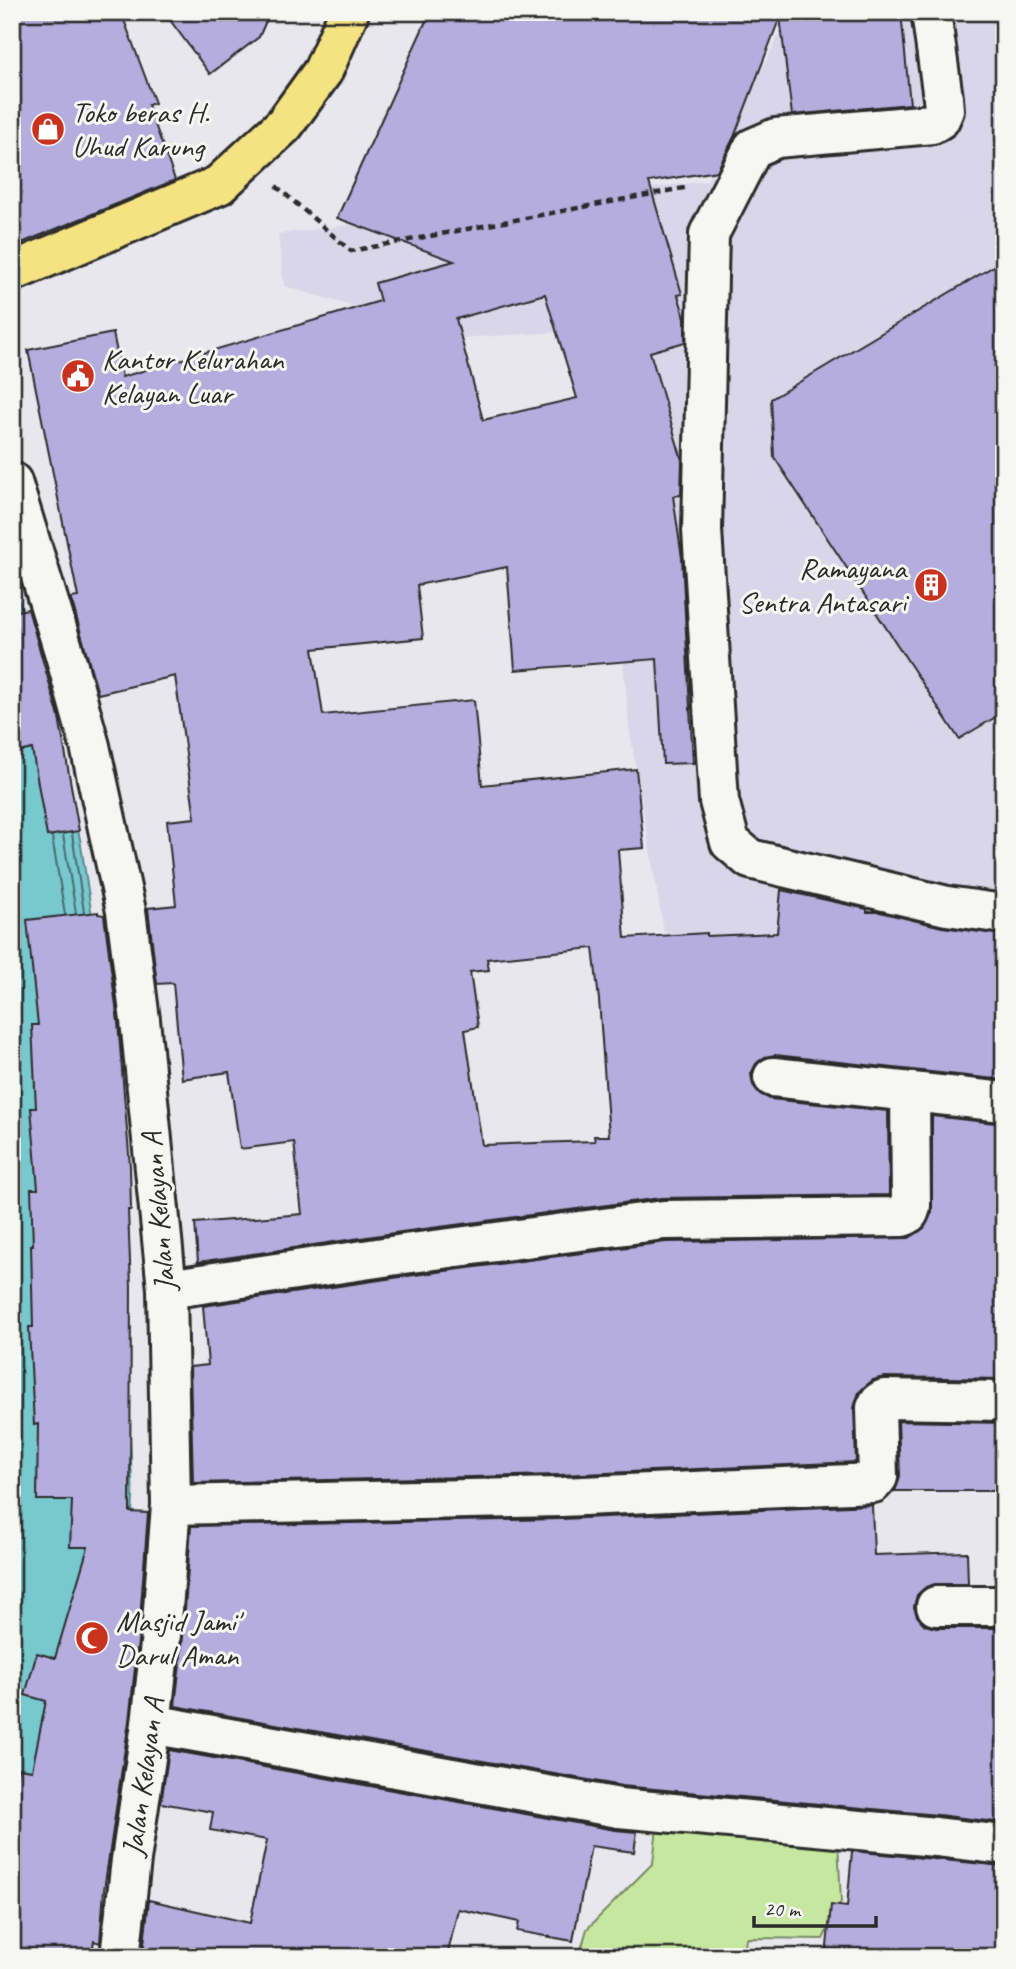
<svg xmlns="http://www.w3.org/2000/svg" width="1016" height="1969" viewBox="0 0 1016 1969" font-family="Caveat,sans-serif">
<rect width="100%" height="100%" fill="#e9e7ee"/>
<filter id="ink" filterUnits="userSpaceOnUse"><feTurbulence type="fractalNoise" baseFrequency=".0143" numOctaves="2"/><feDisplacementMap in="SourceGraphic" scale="14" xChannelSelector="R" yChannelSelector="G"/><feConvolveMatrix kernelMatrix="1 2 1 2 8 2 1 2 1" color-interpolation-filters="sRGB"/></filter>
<g filter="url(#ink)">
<path fill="#d9d6e9" d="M809 12H1004V981L773 972 664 932 629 727 594 330 460 338 284 286 278 234 707 181 783 27Z"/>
<path fill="#c6e79f" stroke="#788965" stroke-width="2" d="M658 1818 838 1841 841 1902 823 1939 746 1938 744 1957H579L587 1929 653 1863Z"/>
<path fill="#77c8cf" stroke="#59898d" stroke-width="2" d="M12 579 23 613 80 839 108 1019 133 1499 127 1589 12 1957Z"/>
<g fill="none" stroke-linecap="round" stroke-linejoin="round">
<path stroke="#496a6d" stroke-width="2" d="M72 834 84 912
M63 835 76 913
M52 837 65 914"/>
</g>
<path fill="#b4adde" stroke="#2b2b2b" stroke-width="2" fill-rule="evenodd" d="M12 12H121L155 103 148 105 175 180 12 247Z
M164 12H270L259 37 210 74Z
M430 12H901L910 104 792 115 780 17 734 137 717 171 649 182 682 294 678 295 685 318V342L650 352 682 460 681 495 673 496 682 558 693 763 663 764 657 659 515 670 507 567 417 585 423 638 313 649 323 715 474 700 482 785 636 769 644 848 618 850 625 938 707 933V936L777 933 781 890 867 909V912H880L942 927 1004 935V1080L775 1055 765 1057 756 1064 751 1074 753 1085 760 1094 770 1099 888 1111 889 1195 661 1198 401 1232 198 1262 195 1223 302 1214 294 1142 240 1149 229 1072 182 1079 173 983 157 984 148 908 176 905 167 821 195 818 175 676 98 694 71 598 78 597 28 350 113 333 122 377 380 301 375 283 454 261 337 218ZM545 294 577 398 483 420 456 319ZM593 948 599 1000 609 1136H594L595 1141 482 1145 465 1030 478 1027 470 972 489 970 487 959Z
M1004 260V712L959 739 774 457 771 399Z
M28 609 59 717 79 831 47 836 32 749 12 754V612Z
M98 912V914L104 915 118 1022 130 1166 131 1210H128L131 1287 130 1512 148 1513 139 1633 129 1721 104 1890 100 1943 94 1941 91 1957H12V1799L19 1768 32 1770 46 1701 25 1695 37 1653 55 1658 88 1547H70L72 1500H37L38 1424 34 1425 29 1327H33L31 1245H33L31 1189H38L31 1108H36L32 1025H38L27 920Z
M932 1116 1004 1124V1379L884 1377 873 1380 859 1392 854 1408 856 1462 560 1475 193 1483 190 1367 208 1365 203 1306 407 1276 666 1242 909 1238 924 1228 932 1212Z
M898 1421 1004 1423V1491H895L900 1476Z
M872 1505 874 1555 967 1552 968 1584H935L926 1587 917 1595 914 1607 917 1616 925 1625 936 1628H1004V1823L938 1815 622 1786 175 1706 183 1637 191 1526 561 1519Z
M169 1750 615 1830 637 1832 634 1852 591 1846 573 1941 517 1931 519 1922 458 1909 447 1957H160L143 1953 149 1900 250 1923 267 1840 210 1830 213 1812 161 1803Z
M852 1851 1004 1866V1957H826L831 1905 847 1907Z"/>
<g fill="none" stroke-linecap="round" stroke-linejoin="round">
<g stroke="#2b2b2b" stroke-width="44">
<path id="minor" d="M931 12 943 98 944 110 940 119 932 124 776 138 753 148 709 234 702 530 719 801 730 842 750 859 947 906 1004 914
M12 482 65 655 90 746 126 911 140 1020 167 1289 171 1505 161 1635 151 1724 131 1860 120 1957
M773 1077 1004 1102
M167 1289 404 1254 664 1220 902 1217C909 1215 910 1212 911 1205L910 1092
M171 1505 561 1497 873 1483 878 1477 876 1408 879 1402 884 1399 1004 1401
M936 1606H1004
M151 1724 619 1808 936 1837 1004 1845"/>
</g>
<g stroke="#2b2b2b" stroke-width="44">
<path id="major" d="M12 272 219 185 284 125 323 71 349 12"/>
</g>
<path stroke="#2b2b2b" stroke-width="4.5" stroke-dasharray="7 5" stroke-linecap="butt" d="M276 186 351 251 689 187"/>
<use href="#minor" stroke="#f6f6f2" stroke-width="38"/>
<use href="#major" stroke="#f5e382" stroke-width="38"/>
</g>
</g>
<defs>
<g id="shop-disc" transform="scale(1.75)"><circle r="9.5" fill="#c8321e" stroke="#f6f6f2"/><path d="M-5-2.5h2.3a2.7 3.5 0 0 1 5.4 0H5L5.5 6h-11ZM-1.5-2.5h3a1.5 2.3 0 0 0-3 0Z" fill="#fff"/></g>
<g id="civic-disc" transform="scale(1.75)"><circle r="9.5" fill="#c8321e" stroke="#f6f6f2"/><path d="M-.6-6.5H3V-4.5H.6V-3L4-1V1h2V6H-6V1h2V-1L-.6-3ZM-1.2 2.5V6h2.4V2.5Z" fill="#fff"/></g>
<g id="building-disc" transform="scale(1.75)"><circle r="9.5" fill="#c8321e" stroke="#f6f6f2"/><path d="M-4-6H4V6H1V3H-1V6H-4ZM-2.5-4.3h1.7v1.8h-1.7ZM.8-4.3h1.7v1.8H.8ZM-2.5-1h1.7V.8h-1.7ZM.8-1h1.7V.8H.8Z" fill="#fff"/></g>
<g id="mosque-disc" transform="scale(1.75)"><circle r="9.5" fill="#c8321e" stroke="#f6f6f2"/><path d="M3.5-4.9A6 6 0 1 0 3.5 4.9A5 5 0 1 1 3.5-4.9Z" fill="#fff"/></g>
</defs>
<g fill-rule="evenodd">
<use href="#shop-disc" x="48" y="129"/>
<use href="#civic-disc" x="78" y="376"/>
<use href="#building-disc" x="931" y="585"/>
<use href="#mosque-disc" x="92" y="1638"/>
</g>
<g text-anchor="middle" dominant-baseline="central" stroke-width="6" stroke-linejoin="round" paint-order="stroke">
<g font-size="30" fill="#2b2b2b" stroke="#f6f6f2" text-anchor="start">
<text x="72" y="112">Toko beras H.<tspan x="72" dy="34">Uhud Karung</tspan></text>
<text x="102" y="359">Kantor Kelurahan<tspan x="102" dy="34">Kelayan Luar</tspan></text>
<text x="906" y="568" text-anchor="end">Ramayana<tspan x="906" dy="34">Sentra Antasari</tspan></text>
<text x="116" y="1621">Masjid Jami'<tspan x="116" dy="34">Darul Aman</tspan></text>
</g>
<g font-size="30" fill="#2b2b2b" stroke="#f6f6f2">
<text transform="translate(158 1212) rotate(-95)">Jalan Kelayan A</text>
<text transform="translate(143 1777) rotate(-82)">Jalan Kelayan A</text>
</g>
</g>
<rect width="1016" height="1969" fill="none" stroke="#f6f6f2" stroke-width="42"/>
<rect x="21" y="21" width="974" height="1927" fill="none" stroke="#2b2b2b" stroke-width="2.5" filter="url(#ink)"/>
<path d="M754 1916v10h122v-10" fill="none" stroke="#2b2b2b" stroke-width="3.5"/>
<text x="764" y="1916" font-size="21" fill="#2b2b2b" stroke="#f6f6f2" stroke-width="5" paint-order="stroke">20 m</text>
</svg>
